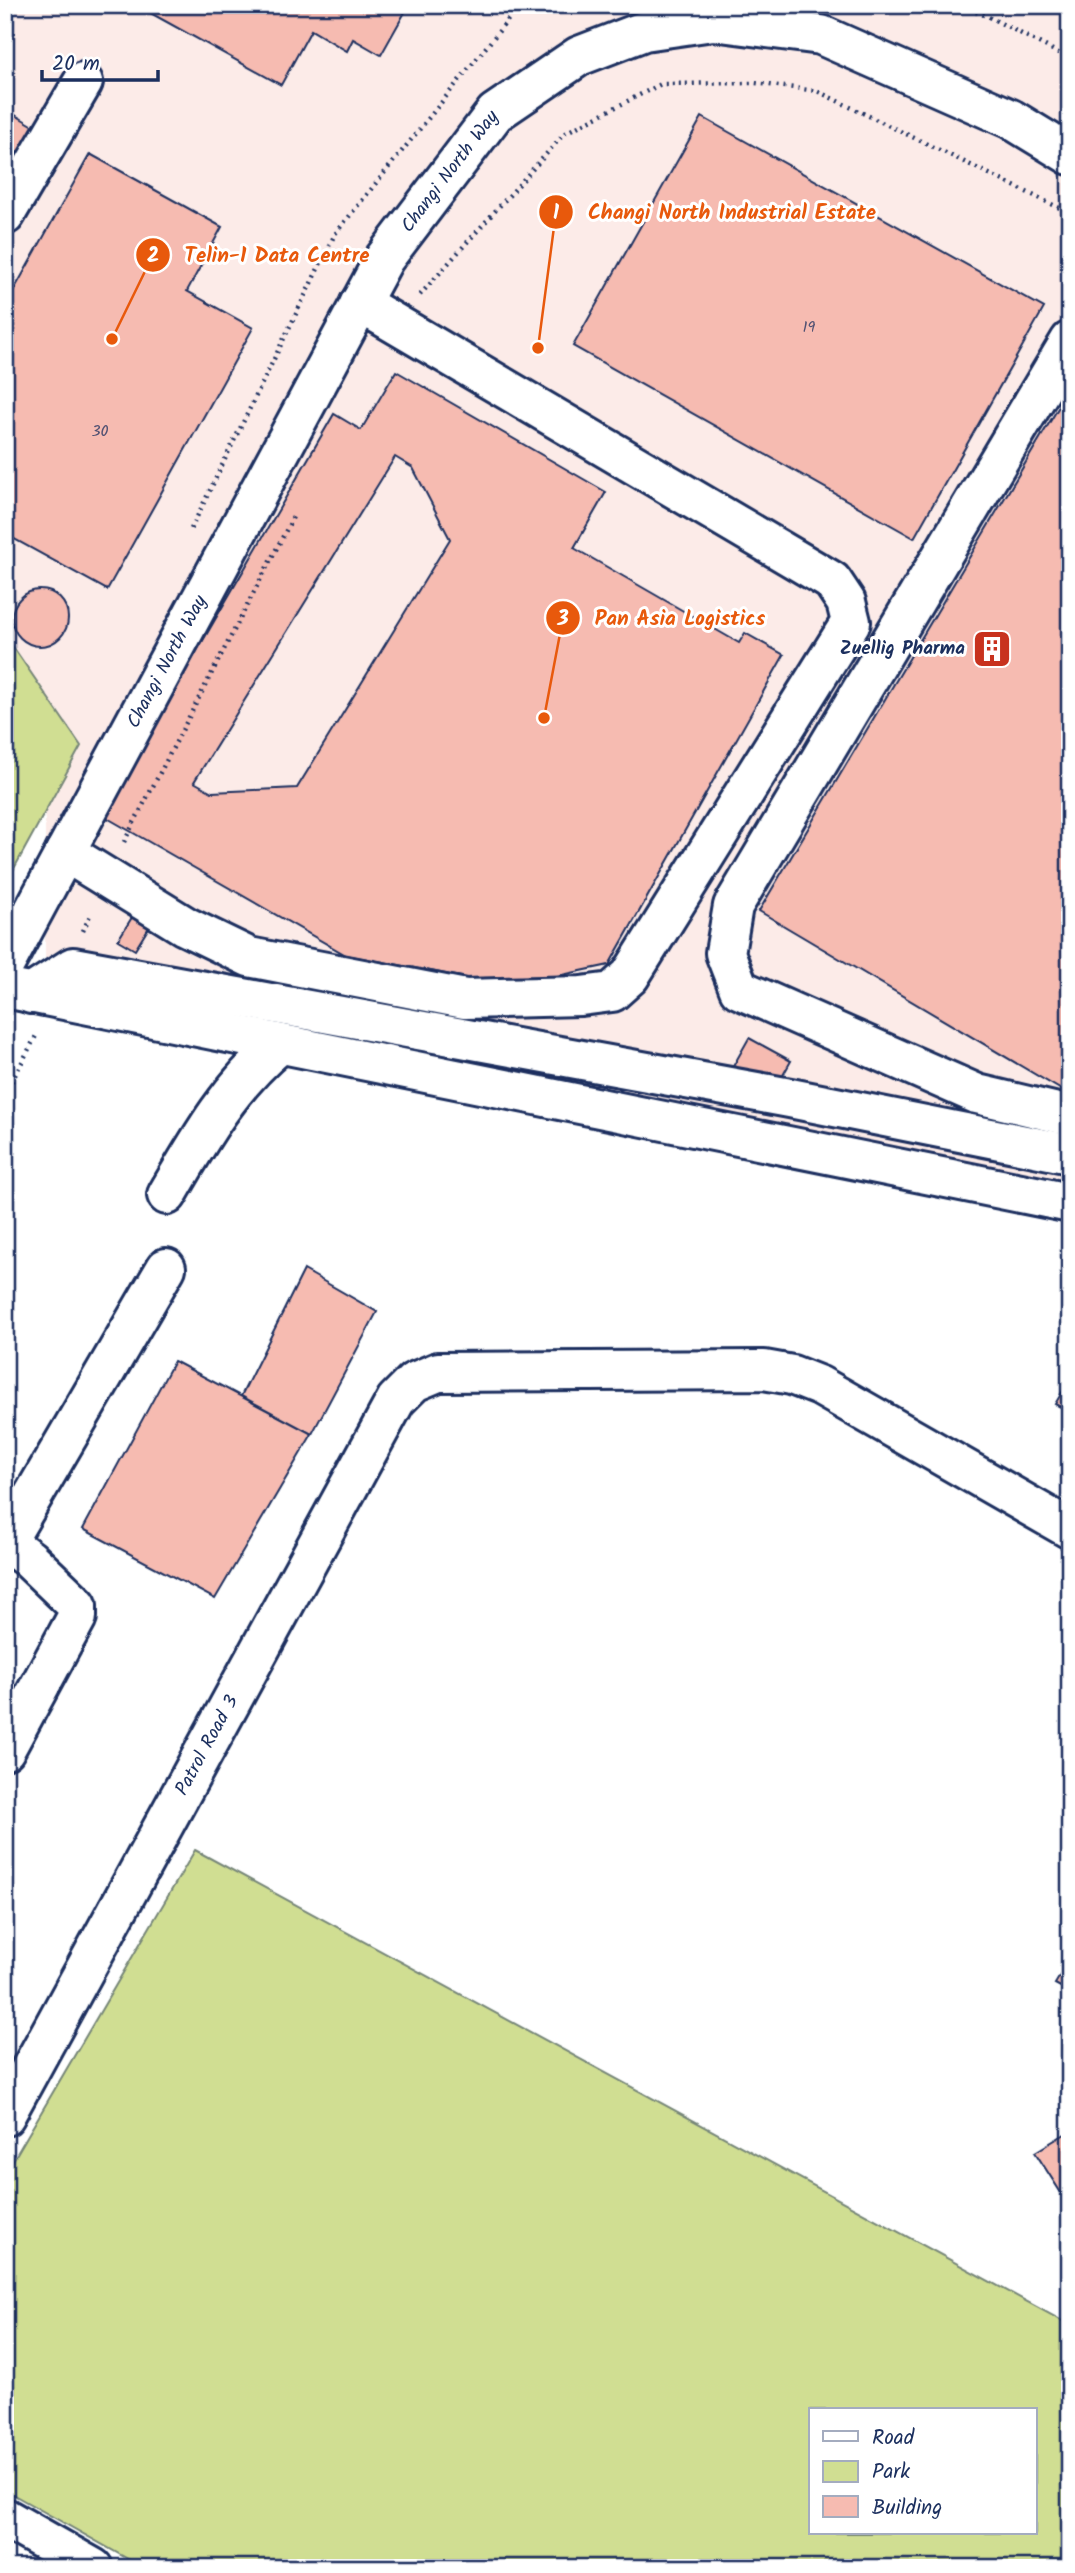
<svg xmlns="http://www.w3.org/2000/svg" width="1075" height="2573" viewBox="0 0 1075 2573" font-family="Kalam,sans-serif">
<rect width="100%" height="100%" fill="#fff"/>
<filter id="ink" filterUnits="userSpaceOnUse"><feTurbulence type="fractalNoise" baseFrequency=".0143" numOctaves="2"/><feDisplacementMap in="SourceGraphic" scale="14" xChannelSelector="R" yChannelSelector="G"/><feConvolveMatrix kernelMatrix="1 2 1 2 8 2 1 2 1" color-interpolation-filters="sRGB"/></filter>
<g filter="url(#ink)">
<path fill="#fcebe8" d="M5 5H1070V1215L45 1010V750L5 690Z"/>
<path fill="#d0de92" stroke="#768678" stroke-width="2" fill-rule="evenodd" d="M5 635 81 746 5 885Z
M195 1850 1070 2325V2568H144L5 2490V2174ZM811 2410H1035V2533H811Z"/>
<path fill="#f6bbb1" stroke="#1b2f5e" stroke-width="2" fill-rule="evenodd" d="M136 5H409L381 55 353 39 347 51 311 30 281 85Z
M5 109 44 132 5 197Z
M702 117 1044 308 914 538 573 346Z
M90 154 222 227 187 291 253 328 107 590 5 534V306Z
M396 371 606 492 574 548 739 643 745 633 784 655 609 965 510 986 346 955 102 815 334 414 361 430ZM395 457 413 468 450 539 297 788 212 792 194 782Z
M1070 388V1095L759 911Z
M12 618a28 28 0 1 1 56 0a28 28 0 1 1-56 0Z
M134 914 151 924 135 950 118 940Z
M749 1038 791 1061 773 1093 731 1070Z
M304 1270 377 1312 312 1434 241 1396Z
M174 1361 312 1434 215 1599 83 1529Z
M1070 1379V1412L1055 1404Z
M1070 1959V1992L1055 1984Z
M1070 2131V2207L1035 2152Z"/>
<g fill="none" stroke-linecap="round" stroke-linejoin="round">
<g stroke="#1b2f5e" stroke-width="44">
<g id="minor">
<path d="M5 215 83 82"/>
<path d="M1070 341 733 906 725 953 739 989 977 1094 1070 1116"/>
<path d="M65 852 185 926 249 957 465 999 581 996 612 992 630 976 851 622 846 602 832 581 360 303"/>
<path id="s1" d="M5 964 384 259 495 113 579 56 644 31 713 21 821 35 1011 119 1070 155"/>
<path d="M5 988 1070 1203"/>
<path d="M31 994 73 967 790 1098 1070 1154"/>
<path d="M167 1195C199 1140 230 1085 280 1044"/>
<path d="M5 1541 29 1559 77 1605V1617L5 1750"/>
<path d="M5 1544 166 1268"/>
<path id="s2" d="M5 2116 396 1400 414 1382 438 1372 764 1370 792 1375 820 1386 1070 1529"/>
<path d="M5 2518 93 2568"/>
</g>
</g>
<path stroke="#1b2f5e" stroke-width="4.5" stroke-dasharray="2 5" stroke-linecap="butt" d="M956 5 987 16 1070 59
M420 295 565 133 661 84 755 83 817 91 1070 213
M191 529 335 234 520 5
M124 842 293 517
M83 931 91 913
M5 1094 37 1034"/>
<use href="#minor" stroke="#fff" stroke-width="38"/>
</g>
</g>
<defs>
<g id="building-square" transform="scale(2.0125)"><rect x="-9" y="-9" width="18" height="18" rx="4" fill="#c8321e" stroke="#fff"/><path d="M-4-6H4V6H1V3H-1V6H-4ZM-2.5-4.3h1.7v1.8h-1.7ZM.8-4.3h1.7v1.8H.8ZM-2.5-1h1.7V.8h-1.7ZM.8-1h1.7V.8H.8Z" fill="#fff"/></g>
</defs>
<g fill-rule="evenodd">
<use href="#building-square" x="992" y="649"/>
</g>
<g text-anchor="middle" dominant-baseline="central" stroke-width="6" stroke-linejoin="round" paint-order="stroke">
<g font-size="16" fill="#525273">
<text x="809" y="327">19</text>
<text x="100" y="431">30</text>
</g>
<g font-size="19" fill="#1b2f5e" stroke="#fff">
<text stroke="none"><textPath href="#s1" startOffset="910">Changi North Way</textPath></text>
<text stroke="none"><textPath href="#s1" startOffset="343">Changi North Way</textPath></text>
<text stroke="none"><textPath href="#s2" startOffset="422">Patrol Road 3</textPath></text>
</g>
<g font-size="19" font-weight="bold" fill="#1b2f5e" stroke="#fff" text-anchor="end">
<text x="965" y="649">Zuellig Pharma</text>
</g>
</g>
<path fill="none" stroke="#e8590c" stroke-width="2.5" d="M538 348L556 212M112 339L153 255M544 718L563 618"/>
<g fill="#e8590c" stroke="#fff" stroke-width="2.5">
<circle cx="538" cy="348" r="7"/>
<circle cx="112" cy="339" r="7"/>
<circle cx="544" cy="718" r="7"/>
<circle cx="556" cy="212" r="18"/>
<circle cx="153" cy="255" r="18"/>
<circle cx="563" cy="618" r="18"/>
</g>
<g font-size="21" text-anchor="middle" font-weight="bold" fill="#fff">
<text x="556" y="219">1</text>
<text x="153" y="262">2</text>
<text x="563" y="625">3</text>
</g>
<g font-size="21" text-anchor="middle" font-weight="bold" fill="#e8590c" stroke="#fff" stroke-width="6" stroke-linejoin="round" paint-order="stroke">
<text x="732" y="219">Changi North Industrial Estate</text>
<text x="277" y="262">Telin-1 Data Centre</text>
<text x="680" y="625">Pan Asia Logistics</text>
</g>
<rect width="1075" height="2573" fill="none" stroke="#fff" stroke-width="28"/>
<rect x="14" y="14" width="1047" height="2545" fill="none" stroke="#1b2f5e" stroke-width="2.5" filter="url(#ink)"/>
<rect x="809" y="2408" width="228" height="126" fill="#ffffff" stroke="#a4acbf" stroke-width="2"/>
<rect x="823" y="2431" width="35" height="10" fill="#ffffff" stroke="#a4acbf" stroke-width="2"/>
<text x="872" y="2444" font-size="21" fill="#1b2f5e">Road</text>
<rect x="823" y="2461" width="35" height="21" fill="#d0de92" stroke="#a4acbf" stroke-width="2"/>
<text x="872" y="2478" font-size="21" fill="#1b2f5e">Park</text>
<rect x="823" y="2496" width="35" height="21" fill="#f6bbb1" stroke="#a4acbf" stroke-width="2"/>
<text x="872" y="2514" font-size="21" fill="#1b2f5e">Building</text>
<path d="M42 70v10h116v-10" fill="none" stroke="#1b2f5e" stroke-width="3.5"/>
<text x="52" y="70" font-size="21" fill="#1b2f5e" stroke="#ffffff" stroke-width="5" paint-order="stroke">20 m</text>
</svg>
